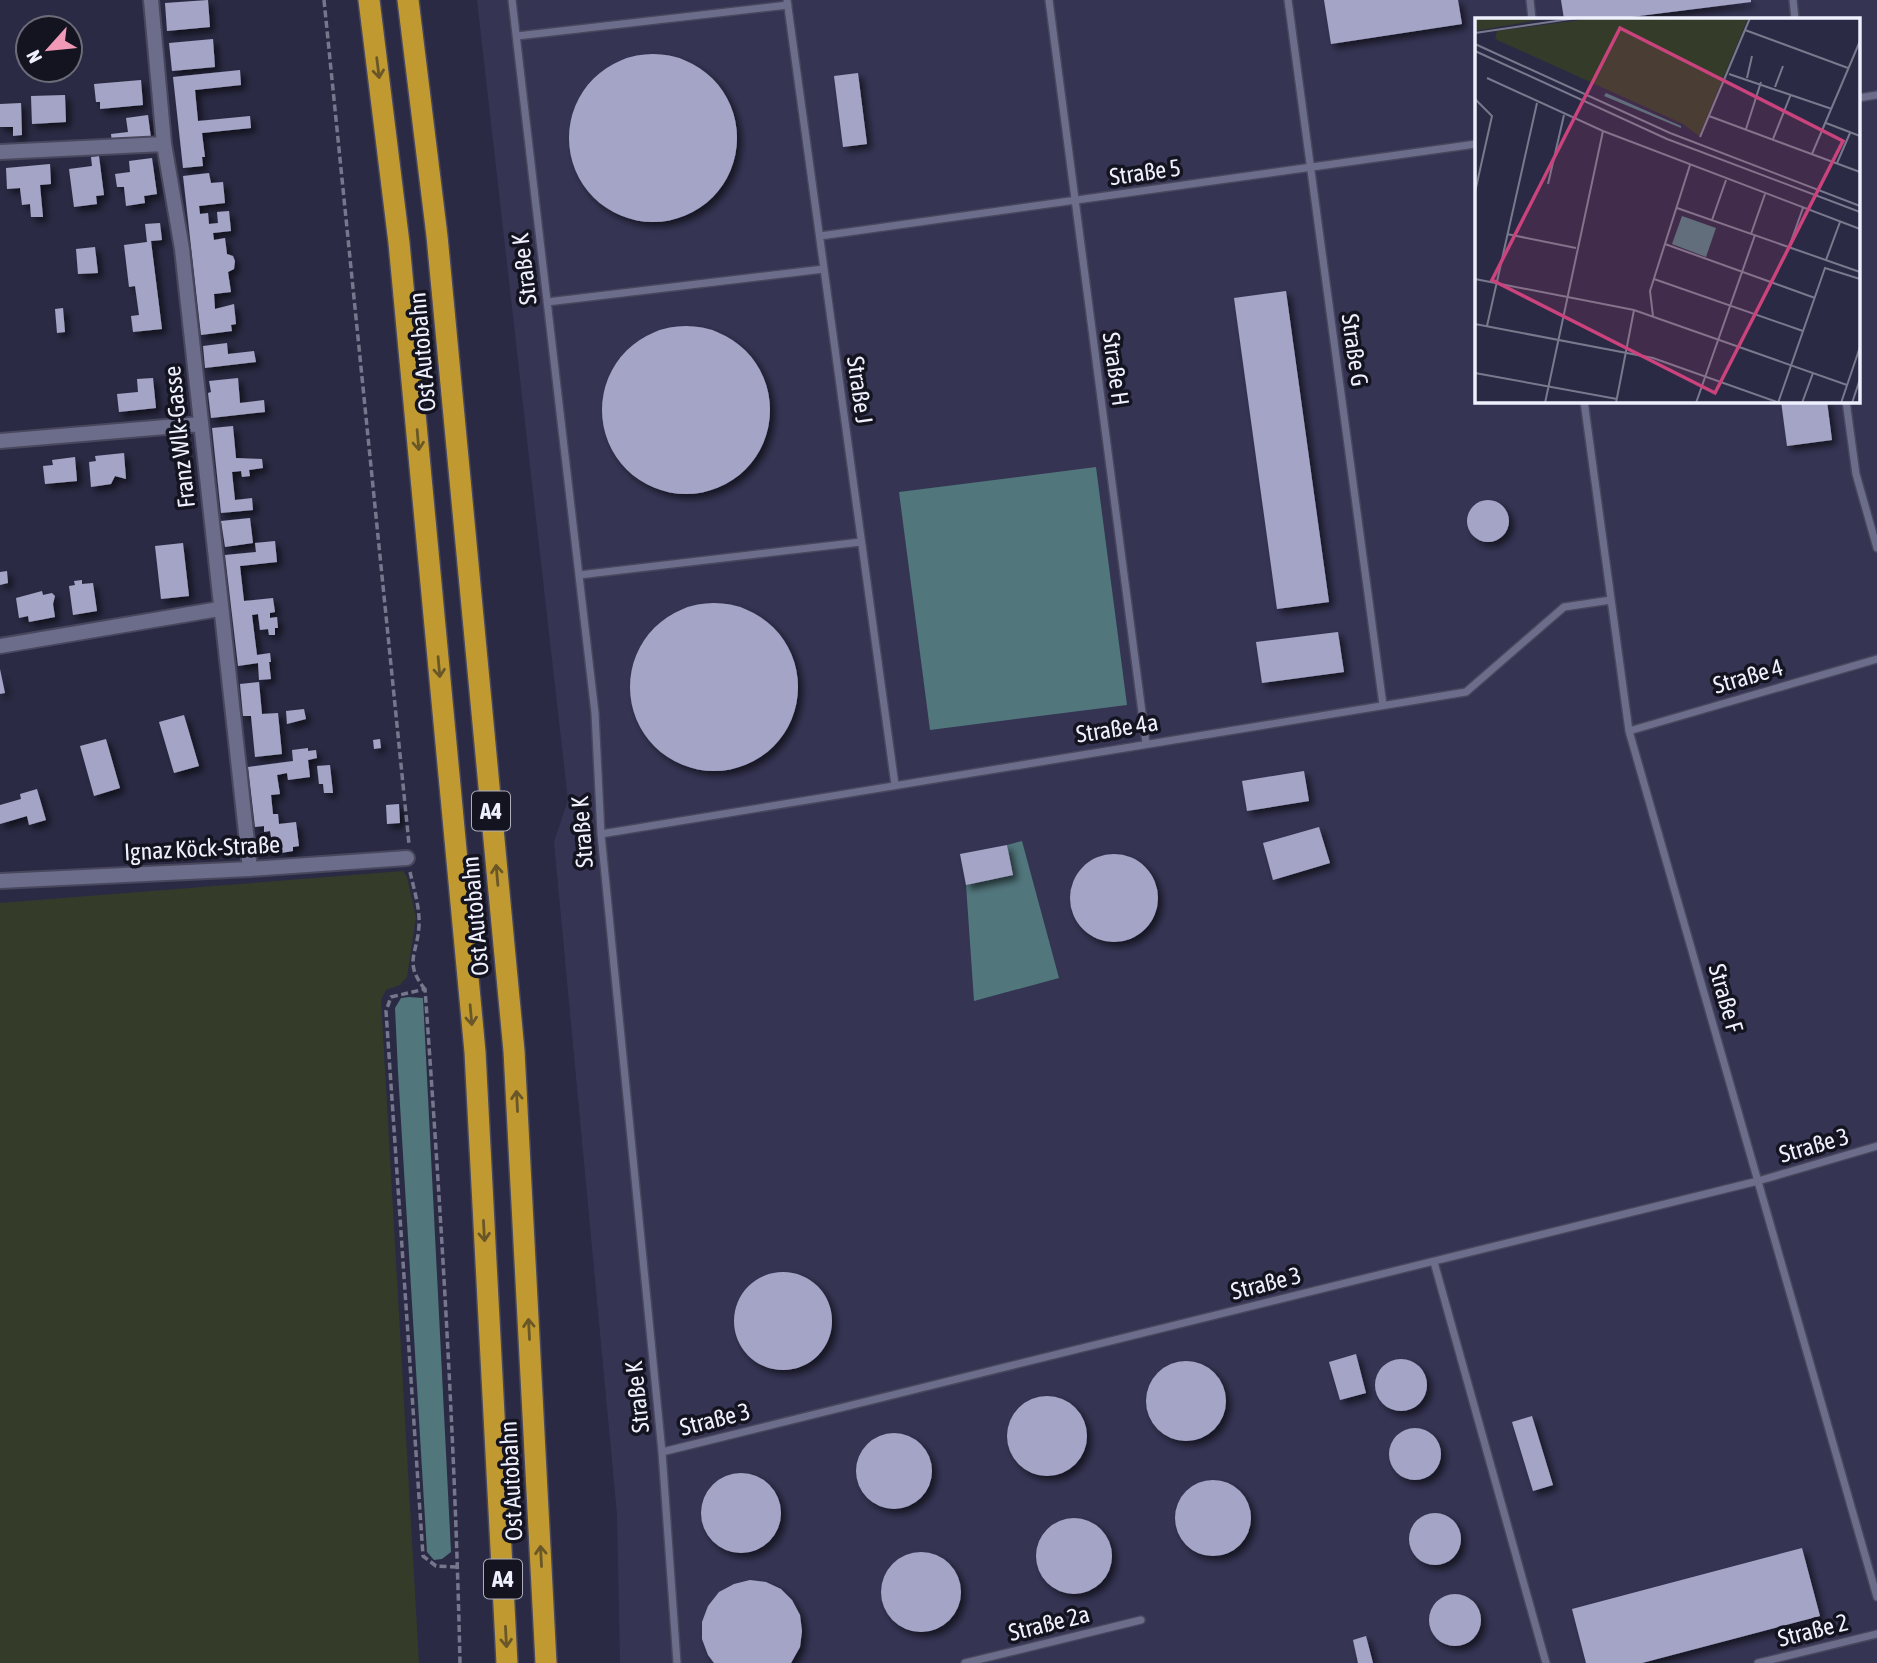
<svg xmlns="http://www.w3.org/2000/svg" width="1877" height="1663" viewBox="0 0 1877 1663" font-family="'Asap Condensed',sans-serif">
<defs>
<filter id="shadow"><feDropShadow dx="4.5" dy="4.5" stdDeviation="3.5" flood-color="#0009"/></filter>
</defs>
<rect width="100%" height="100%" fill="#2a2a44"/>
<path fill="#353453" fill-rule="evenodd" d="M477 0H1877V1663H620L617 1514 554 842 568 800ZM1476 19H1858V401H1476Z"/>
<path fill="#343c29" d="M403 871 407 877 416 917 407 977 400 985 386 990 381 1000 419 1663H0V903Z"/>
<path fill="#51767c" d="M1096 467 1127 705 930 730 899 492Z
M1022 841 1059 978 974 1001 966 885 1013 875 1007 845Z
M409 997 423 998 451 1552 442 1559 434 1560 427 1552 398 1072 395 1008 401 998Z"/>
<path fill="#a4a5c6" filter="url(#shadow)" d="M208 0 210 27 167 31 165 3Z
M1324 0H1458L1462 24 1331 44Z
M1561 0H1751V2L1615 19H1564Z
M213 39 215 67 172 71 169 43Z
M569 138a84 84 0 1 1 168 0a84 84 0 1 1-168 0Z
M240 70 241 85 195 90 198 121 250 116 251 128 202 133 205 157H202L203 166 183 168 173 77Z
M858 73 867 144 843 147 834 76Z
M141 80 143 105 100 109V102H96L94 84Z
M65 95 66 122 32 124 31 96Z
M21 103 22 135 13 136V127H0V104Z
M148 115 151 138 112 143 111 134 128 132 126 118Z
M99 156 104 195 96 196 97 204 74 207 69 169 92 166 91 157Z
M152 158 157 194 144 196 145 203 126 206 124 187H117L115 174 130 172 129 161Z
M50 164 51 184 40 185 43 217H31L30 204 22 205 20 188 7 189 6 168Z
M209 173 211 183 223 182 225 203 199 206 200 214 208 213 209 224 218 223 217 212 229 211 231 231 213 233 214 240 225 238 227 254 233 256 235 261 234 269 228 272 231 292 214 294 215 309 234 304 236 324 231 325 232 331 201 335 183 176Z
M160 223 162 240 151 241 162 329 133 332 131 316 139 315 135 286 129 287 124 245 147 242 145 224Z
M95 247 98 273 78 274 76 249Z
M1286 291 1329 602 1277 609 1234 298Z
M63 308 65 332 57 333 55 309Z
M602 410a84 84 0 1 1 168 0a84 84 0 1 1-168 0Z
M227 343 228 354 254 351 256 362 205 368 203 346Z
M153 378 156 408 119 412 117 394 138 392 137 379Z
M238 378 240 403 264 400 265 412 211 418 208 393 211 392 209 381Z
M1781 401H1827L1832 440 1787 446Z
M233 426 236 458 262 459 263 468 249 470 250 476 242 477 241 471 232 472 235 500 252 498 253 510 221 513 212 428Z
M124 453 126 479 115 476 111 484 91 487 89 462 96 461 95 456Z
M75 457 77 481 45 484 43 466 53 465 52 460Z
M1467 521a21 21 0 1 1 42 0a21 21 0 1 1-42 0Z
M250 518 253 543 225 547 221 521Z
M275 541 277 562 240 566 244 601 273 598 275 612 270 613V618L277 617 278 628H275V635H269L268 629 260 630 258 614 252 615 257 655 270 653 271 662H269L271 679 259 680 258 663 238 666 225 555 256 552 255 543Z
M183 543 189 596 161 599 155 546Z
M7 571 8 583 0 585V572Z
M82 580V584L93 583 97 611 73 615 69 586 75 585 74 581Z
M42 591 43 595 52 593 55 596 53 604 55 617 29 622 28 616 19 618 16 598Z
M630 687a84 84 0 1 1 168 0a84 84 0 1 1-168 0Z
M1338 632 1344 672 1262 683 1256 642Z
M0 669 5 693 0 694Z
M259 682 262 714 278 713 282 754 255 757 251 716H243L240 684Z
M304 709 306 719 287 724 286 711Z
M184 715 199 766 174 773 159 722Z
M106 739 120 788 94 796 80 746Z
M380 739 381 748 374 749 373 740Z
M308 748V751L316 750 317 758 308 760 310 777 288 780 287 773 277 775 280 794 271 795 273 814H278L279 824 296 822 299 846 293 847V851L281 853 280 847 273 848 270 831 264 832V826L255 827 248 767 293 761 292 750Z
M330 765 333 793H324L323 784H319L317 766Z
M1304 771 1309 801 1247 811 1242 781Z
M37 789 46 820 29 825 27 816 0 824V805L21 799 20 794Z
M399 804 400 823 387 824 386 805Z
M1319 827 1330 863 1273 880 1263 843Z
M1007 845 1013 875 966 885 960 854Z
M1070 898a44 44 0 1 1 88 0a44 44 0 1 1-88 0Z
M734 1321a49 49 0 1 1 98 0a49 49 0 1 1-98 0Z
M1356 1354 1366 1393 1340 1400 1329 1362Z
M1375 1385a26 26 0 1 1 52 0a26 26 0 1 1-52 0Z
M1146 1401a40 40 0 1 1 80 0a40 40 0 1 1-80 0Z
M1007 1436a40 40 0 1 1 80 0a40 40 0 1 1-80 0Z
M1532 1416 1553 1485 1533 1491 1512 1422Z
M1389 1454a26 26 0 1 1 52 0a26 26 0 1 1-52 0Z
M856 1471a38 38 0 1 1 76 0a38 38 0 1 1-76 0Z
M701 1513a40 40 0 1 1 80 0a40 40 0 1 1-80 0Z
M1175 1518a38 38 0 1 1 76 0a38 38 0 1 1-76 0Z
M1409 1539a26 26 0 1 1 52 0a26 26 0 1 1-52 0Z
M1036 1556a38 38 0 1 1 76 0a38 38 0 1 1-76 0Z
M1802 1548 1820 1616 1642 1663H1586L1572 1609Z
M881 1592a40 40 0 1 1 80 0a40 40 0 1 1-80 0Z
M750 1580 766 1582 781 1589 792 1600 800 1615 802 1631 800 1647 791 1663H714L708 1655 702 1639V1622L708 1606 719 1592 734 1584Z
M1429 1620a26 26 0 1 1 52 0a26 26 0 1 1-52 0Z
M1366 1636 1373 1663H1358L1353 1640Z"/>
<g fill="none" stroke-linecap="round" stroke-linejoin="round">
<g stroke="#48475d" stroke-width="10">
<path id="lane" d="M512 0 595 713 601 834 662 1452 677 1663
M787 0 895 785
M1049 0 1146 743
M1288 0 1383 705
M1530 0 1532 19
M1793 0 1795 19
M517 36 788 5
M1858 98 1877 95
M820 236 1476 144
M547 302 824 269
M1584 401 1629 731 1877 1597
M1846 401 1856 474 1877 548
M579 575 861 542
M1629 731 1877 659
M601 834 1466 692 1564 607 1611 600
M1434 1262 1546 1663
M662 1452 1758 1181 1877 1146
M965 1663 1141 1620
M1758 1663 1877 1634"/>
</g>
<g stroke="#48475d" stroke-width="18">
<path id="street" d="M151 0 164 144 182 249 250 869
M0 152 164 144
M0 441 201 424
M0 646 219 609
M0 881 250 869 407 858"/>
</g>
<g stroke="#48475d" stroke-width="24">
<path id="highway" d="M369 0 399 243 475 1052 507 1663
M408 0 437 236 514 1051 546 1663"/>
</g>
<path stroke="#76778c" stroke-width="3.5" stroke-dasharray="7 3.5" stroke-linecap="butt" d="M324 0 409 844
M410 872C414 889 420 908 419 926 417 955 404 962 424 988
M457 1567 436 1566 423 1556 386 1011 391 997 425 989C441 1213 455 1438 460 1663"/>
<use href="#lane" stroke="#6c6d8b" stroke-width="7"/>
<use href="#street" stroke="#6c6d8b" stroke-width="14"/>
<use href="#highway" stroke="#c09a31" stroke-width="21"/>
</g>
<defs><path id="oneway-shaft" d="M-6 0H5M1.5-3L5.5 0L1.5 3" fill="none" stroke-width="1.6" stroke-linecap="round" stroke-linejoin="round" transform="scale(1.75)"/></defs>
<g stroke="#6a5728">
<use href="#oneway-shaft" transform="translate(378 68) rotate(83)"/>
<use href="#oneway-shaft" transform="translate(418 440) rotate(85)"/>
<use href="#oneway-shaft" transform="translate(439 667) rotate(85)"/>
<use href="#oneway-shaft" transform="translate(497 875) rotate(-95)"/>
<use href="#oneway-shaft" transform="translate(471 1015) rotate(85)"/>
<use href="#oneway-shaft" transform="translate(517 1101) rotate(-93)"/>
<use href="#oneway-shaft" transform="translate(484 1231) rotate(87)"/>
<use href="#oneway-shaft" transform="translate(529 1329) rotate(-93)"/>
<use href="#oneway-shaft" transform="translate(541 1556) rotate(-93)"/>
<use href="#oneway-shaft" transform="translate(506 1637) rotate(87)"/>
</g>
<g text-anchor="middle" dominant-baseline="central" stroke-width="7" stroke-linejoin="round" paint-order="stroke">
<g fill="#141420" stroke="#adaebb" stroke-width="2">
<rect x="472" y="791.5" width="38" height="39" rx="5"/>
<rect x="484" y="1559.5" width="38" height="39" rx="5"/>
</g>
<g font-size="23" font-weight="bold" fill="#eff0fe">
<text x="491" y="811">A4</text>
<text x="503" y="1579">A4</text>
</g>
<g font-size="24" fill="#eff0fe" stroke="#141420">
<text transform="translate(1145 172) rotate(-8)">Straße 5</text>
<text transform="translate(524 269) rotate(-97)">Straße K</text>
<text transform="translate(1355 350) rotate(82)">Straße G</text>
<text transform="translate(422 352) rotate(-95)">Ost Autobahn</text>
<text transform="translate(1116 369) rotate(82)">Straße H</text>
<text transform="translate(860 390) rotate(82)">Straße J</text>
<text transform="translate(179 437) rotate(-96)">Franz Wlk-Gasse</text>
<text transform="translate(1748 676) rotate(-16)">Straße 4</text>
<text transform="translate(1117 728) rotate(-9)">Straße 4a</text>
<text transform="translate(582 832) rotate(-94)">Straße K</text>
<text transform="translate(202 848) rotate(-3)">Ignaz Köck-Straße</text>
<text transform="translate(475 916) rotate(-95)">Ost Autobahn</text>
<text transform="translate(1726 998) rotate(74)">Straße F</text>
<text transform="translate(1814 1145) rotate(-16)">Straße 3</text>
<text transform="translate(1266 1283) rotate(-14)">Straße 3</text>
<text transform="translate(637 1397) rotate(-96)">Straße K</text>
<text transform="translate(715 1419) rotate(-14)">Straße 3</text>
<text transform="translate(511 1481) rotate(-93)">Ost Autobahn</text>
<text transform="translate(1049 1623) rotate(-14)">Straße 2a</text>
<text transform="translate(1813 1630) rotate(-14)">Straße 2</text>
</g>
</g>
<g transform="translate(1475 18)">
<rect width="385" height="385" fill="#2a2a44"/>
<path d="M0 0H75L0 13ZM120 0H273L224 118 208 106 20 21 22 13Z" fill="#343c29"/>
<path d="M131 75 206 108V110L129 78ZM207 198 241 210 231 239 197 226Z" fill="#51767c"/>
<path fill="none" stroke="#79798e" stroke-width="2" d="M270 12 373 50M0 15 102 0M0 26 195 115 385 188M0 33 192 121 385 194M254 56 357 91M12 60 128 113 385 211M272 60 277 38M300 69 308 48M0 81 17 98 0 174M234 98 385 154M351 105 385 118M271 111 286 64M225 119 275 0M298 121 316 76M337 136 385 23M362 145 375 115M73 166 89 97M202 190 385 254M237 202 251 162M32 216 101 230M276 216 290 176M190 226 340 280M314 229 328 190M351 242 365 204M0 261 159 292 372 367M179 261 328 313M178 298 175 273 215 147M0 306 178 340 305 385M12 308 62 85M0 355 142 381M70 385 128 113M141 385 159 292M221 385 280 217M303 385 350 250 385 261M327 385 338 355M366 385 385 329M377 385 385 361"/>
<path fill="#cb437c" fill-opacity="0.15" stroke="#cb437c" stroke-width="3.5" d="M145 10 368 123 240 375 17 262Z"/>
<rect width="385" height="385" fill="none" stroke="#eff0fe" stroke-width="3.5"/>
</g>
<g transform="translate(49 49) rotate(243)"><circle r="33" fill="#141420" stroke="#6c6c79" stroke-width="2"/>
<path d="M0-5L12 26L0 18L-12 26Z" fill="#f09ab7"/>
<text y="-10" font-size="19" font-weight="bold" text-anchor="middle" fill="#eff0fe">N</text>
</g>
</svg>
